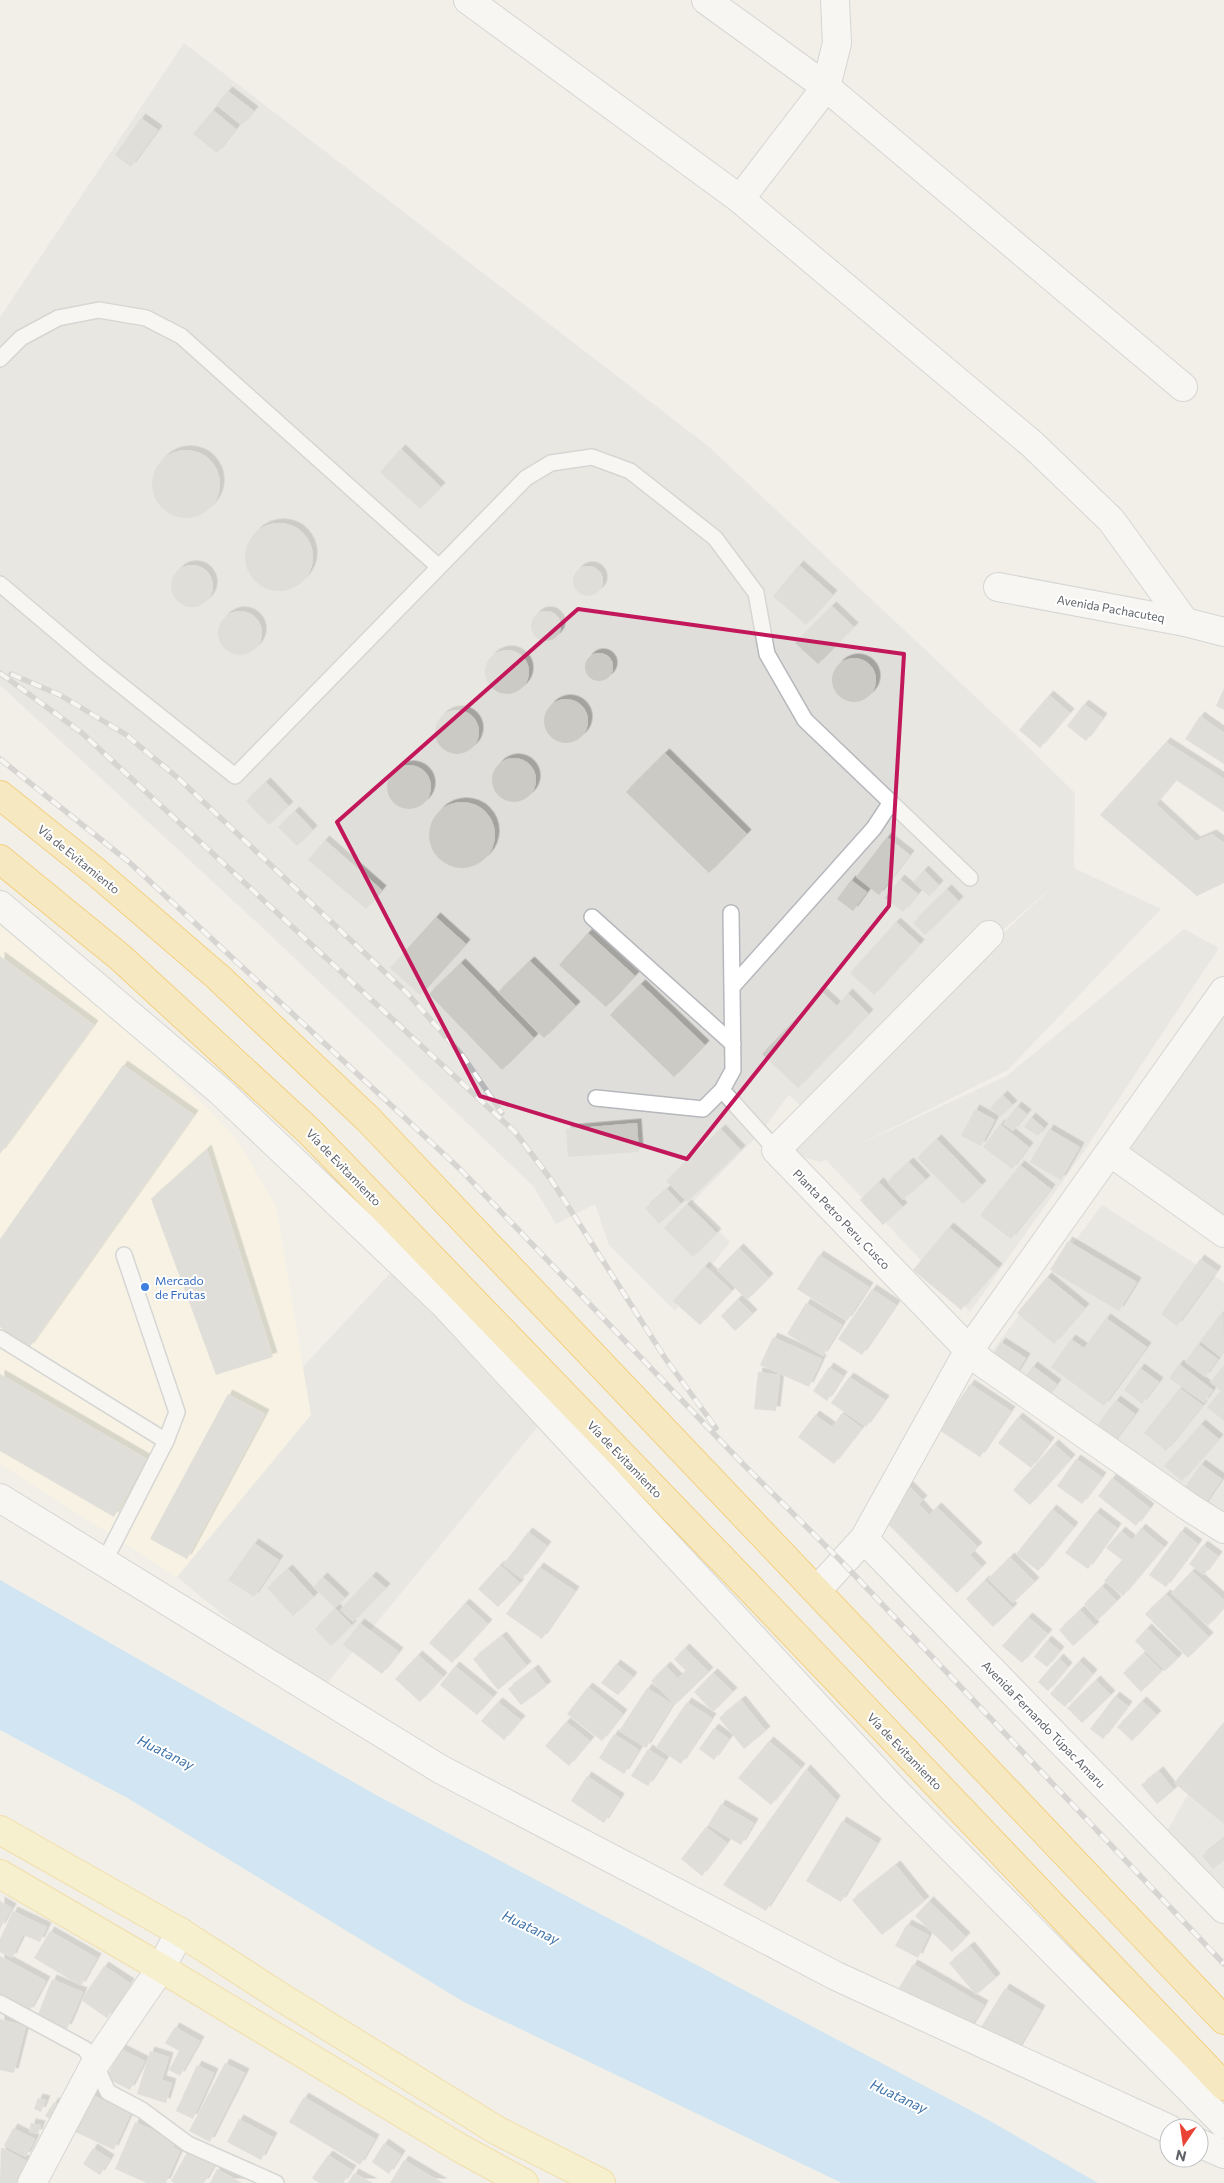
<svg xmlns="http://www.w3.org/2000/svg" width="1224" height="2183" viewBox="0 0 1224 2183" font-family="Commissioner,sans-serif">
<defs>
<filter id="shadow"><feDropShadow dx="4.5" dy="-4.5" stdDeviation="0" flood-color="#0004"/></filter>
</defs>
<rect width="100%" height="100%" fill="#f1efe8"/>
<path fill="#fef7e0" d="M0 921 162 1062 236 1138 276 1206 311 1415 177 1577 0 1464Z"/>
<path fill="#e0deda" d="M184 43 708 446 1014 733 1075 793 1074 868 1161 909 1008 1070 852 1148 1008 1075 1184 929 1219 948 1084 1151 970 1312 826 1160 821 1162 776 1150 1056 883 803 1108 789 1095 760 1133 692 1203 730 1242 675 1311 609 1245 595 1204 556 1224 533 1186 265 930 0 685V317Z
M1224 998V1222L1121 1153Z
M1102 1205 1224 1282V1526L983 1363Z
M393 1270 548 1414 319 1693 177 1577 311 1415 303 1367Z
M1224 1732V1909L1160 1843Z"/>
<path fill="#aadaff" d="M0 1580 376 1795 983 2117 1098 2183H909L477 1976 142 1773 0 1697Z"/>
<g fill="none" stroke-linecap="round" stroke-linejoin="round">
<path stroke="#aadaff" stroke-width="58" d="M0 1697 142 1773 477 1976 909 2183"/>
</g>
<path fill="#cccac5" filter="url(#shadow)" d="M228 91 254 111 242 125 216 105Z
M213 110 236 129 217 153 193 134Z
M141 118 158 130 131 167 115 155Z
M401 449 441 487 420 509 380 472Z
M152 484a34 34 0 1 1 68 0a34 34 0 1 1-68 0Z
M245 557a34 34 0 1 1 68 0a34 34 0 1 1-68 0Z
M171 586a21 21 0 1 1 42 0a21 21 0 1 1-42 0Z
M799 565 833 595 806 625 773 596Z
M573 581a15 15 0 1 1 30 0a15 15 0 1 1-30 0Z
M832 606 854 627 818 664 795 643Z
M531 626a15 15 0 1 1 30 0a15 15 0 1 1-30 0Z
M218 633a22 22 0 1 1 44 0a22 22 0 1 1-44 0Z
M485 672a22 22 0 1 1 44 0a22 22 0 1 1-44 0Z
M585 667a14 14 0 1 1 28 0a14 14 0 1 1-28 0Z
M832 680a22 22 0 1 1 44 0a22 22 0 1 1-44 0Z
M1224 688V710L1216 706Z
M1049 695 1070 713 1040 748 1019 730Z
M544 721a22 22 0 1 1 44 0a22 22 0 1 1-44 0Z
M1084 704 1103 718 1086 741 1067 726Z
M435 732a22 22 0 1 1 44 0a22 22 0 1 1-44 0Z
M1200 716 1224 733V764L1185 739Z
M1166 742 1224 779V812L1176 780 1156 804 1196 841 1212 834 1224 843V883L1197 896 1100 815Z
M665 753 747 834 709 873 626 792Z
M492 780a22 22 0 1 1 44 0a22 22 0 1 1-44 0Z
M387 787a22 22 0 1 1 44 0a22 22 0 1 1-44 0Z
M266 782 289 806 269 825 246 801Z
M429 835a33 33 0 1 1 66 0a33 33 0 1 1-66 0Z
M295 811 313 830 297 846 278 827Z
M887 837 910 855 879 895 856 877Z
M325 840 382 890 366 909 308 860Z
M924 870 939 885 929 896 913 882Z
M900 879 918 894 903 912 885 898Z
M851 880 867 892 853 911 837 899Z
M947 889 959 901 925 935 913 923Z
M436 917 466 944 420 995 390 968Z
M896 922 920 944 874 995 850 973Z
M588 933 635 976 606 1007 559 965Z
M0 956 94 1025 0 1154Z
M530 961 576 1006 544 1038 498 992Z
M461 963 534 1038 502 1070 429 994Z
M641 984 705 1045 674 1077 610 1015Z
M822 992 837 1006 848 993 869 1014 798 1088 762 1054Z
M123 1065 194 1115 29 1348 0 1327V1239Z
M1003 1095 1013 1105 1000 1117 990 1108Z
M1017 1106 1027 1114 1013 1131 1003 1124Z
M975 1109 995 1120 981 1146 961 1136Z
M1031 1117 1044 1128 1038 1136 1024 1127Z
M637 1123 639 1152 568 1157 566 1129Z
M1000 1124 1029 1147 1012 1169 983 1147Z
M721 1129 741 1150 687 1202 666 1181Z
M1049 1129 1080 1147 1061 1180 1030 1162Z
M937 1139 982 1185 963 1204 917 1158Z
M207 1149 273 1357 216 1375 151 1199Z
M909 1162 926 1180 903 1200 887 1182Z
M1020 1165 1051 1189 1011 1239 980 1215Z
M879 1182 903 1207 883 1225 860 1200Z
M667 1189 681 1204 659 1224 645 1208Z
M687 1204 717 1233 693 1257 664 1228Z
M949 1227 998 1268 961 1310 913 1270Z
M1068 1241 1137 1282 1119 1311 1050 1270Z
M739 1248 769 1278 747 1300 717 1270Z
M819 1255 869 1287 847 1321 797 1289Z
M1200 1259 1217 1271 1177 1326 1161 1314Z
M705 1266 732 1291 700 1325 673 1301Z
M1047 1277 1085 1308 1054 1344 1017 1313Z
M872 1289 896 1305 862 1355 838 1339Z
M738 1299 753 1314 735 1331 721 1316Z
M806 1303 842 1325 823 1356 787 1334Z
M1223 1311 1224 1353 1220 1357 1200 1341Z
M1106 1318 1147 1347 1104 1406 1051 1367 1071 1339 1084 1348Z
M773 1337 822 1359 809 1387 760 1365Z
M1001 1342 1026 1358 1015 1376 989 1361Z
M1198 1344 1218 1359 1205 1377 1185 1362Z
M1179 1364 1213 1390 1204 1403 1169 1378Z
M1224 1365V1421L1207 1407 1221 1391 1210 1382Z
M1033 1366 1057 1384 1042 1403 1019 1385Z
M829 1367 843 1376 827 1401 813 1391Z
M1140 1368 1159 1382 1142 1404 1124 1390Z
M758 1372 780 1375 776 1411 754 1409Z
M0 1374 147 1459 114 1517 0 1451Z
M849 1377 885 1400 866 1427 831 1403Z
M970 1384 1011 1411 980 1457 939 1430Z
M1180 1388 1203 1405 1166 1451 1144 1433Z
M228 1394 265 1414 187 1559 150 1539Z
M1116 1400 1135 1414 1108 1450 1089 1436Z
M842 1413 862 1428 834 1464 798 1437 815 1415 832 1427Z
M1018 1417 1050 1442 1031 1468 998 1443Z
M1201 1424 1219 1439 1182 1481 1164 1466Z
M1054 1444 1071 1459 1030 1505 1013 1490Z
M1076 1459 1102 1477 1082 1504 1057 1486Z
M1201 1464 1222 1479 1201 1510 1179 1496Z
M1112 1478 1150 1508 1136 1526 1098 1496Z
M908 1485 923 1500 919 1504 929 1515 937 1507 978 1547 970 1555 982 1567 957 1593 878 1514Z
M1052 1509 1074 1527 1038 1571 1016 1554Z
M1096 1512 1117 1528 1088 1569 1065 1553Z
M1141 1528 1164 1547 1123 1596 1104 1581 1122 1560 1106 1548 1121 1531 1132 1540Z
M1181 1531 1198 1544 1166 1587 1149 1575Z
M528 1532 547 1546 522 1579 503 1565Z
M254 1543 279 1560 254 1597 228 1580Z
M1203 1545 1218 1556 1204 1575 1189 1564Z
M1010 1557 1035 1582 1013 1603 988 1579Z
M500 1565 520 1583 498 1607 478 1589Z
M539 1567 575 1591 542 1639 506 1614Z
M288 1569 314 1597 293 1616 267 1588Z
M1192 1571 1224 1600V1608L1208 1626 1171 1593Z
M372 1576 386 1588 353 1622 340 1610Z
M323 1577 345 1598 335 1608 352 1625 331 1646 315 1629 335 1608 313 1587Z
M985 1580 1013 1608 993 1627 966 1599Z
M1102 1586 1117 1601 1098 1620 1084 1604Z
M1166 1594 1209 1637 1188 1658 1145 1614Z
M465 1603 488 1624 452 1663 429 1643Z
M1080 1610 1095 1626 1073 1646 1059 1630Z
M1028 1617 1048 1634 1022 1663 1002 1646Z
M360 1623 399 1652 382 1674 343 1645Z
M1147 1628 1178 1658 1165 1671 1135 1641Z
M502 1636 527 1666 498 1690 473 1659Z
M1047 1640 1060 1651 1047 1667 1034 1657Z
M685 1648 709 1672 675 1705 651 1681 666 1666 678 1678 686 1671 674 1659Z
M1144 1653 1162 1671 1141 1692 1123 1673Z
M418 1655 443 1677 420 1702 395 1679Z
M1059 1658 1068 1667 1048 1691 1038 1682Z
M1079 1661 1093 1674 1065 1707 1050 1694Z
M616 1664 633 1677 618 1695 601 1683Z
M455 1666 493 1697 477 1715 440 1685Z
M534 1669 547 1686 521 1705 508 1689Z
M713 1673 733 1692 713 1712 694 1692Z
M1096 1680 1111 1695 1082 1723 1067 1708Z
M588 1687 623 1714 602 1741 567 1714Z
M647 1688 673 1704 646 1748 619 1731Z
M1115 1696 1128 1706 1103 1739 1090 1729Z
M741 1700 766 1731 744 1749 719 1718Z
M1142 1701 1157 1715 1132 1741 1117 1727Z
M498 1702 521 1720 504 1740 481 1721Z
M687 1702 712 1718 681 1764 656 1747Z
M566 1722 590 1741 569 1766 545 1746Z
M1224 1722V1824L1174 1783Z
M714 1728 729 1739 714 1760 699 1749Z
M614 1734 639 1750 624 1774 599 1758Z
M769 1741 801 1768 771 1805 738 1778Z
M648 1749 665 1760 648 1786 631 1776Z
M806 1769 836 1800 766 1911 723 1885Z
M1159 1771 1174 1790 1157 1804 1141 1785Z
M587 1776 620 1798 604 1823 571 1801Z
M721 1804 754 1823 741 1845 708 1825Z
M842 1821 877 1843 841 1902 806 1881Z
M706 1827 727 1843 702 1876 681 1859Z
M1224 1838V1860L1213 1869 1202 1856Z
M896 1865 925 1901 882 1935 852 1900Z
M0 1901 12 1908 0 1929Z
M929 1901 966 1937 952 1952 915 1916Z
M13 1911 47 1927 40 1942 23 1935 12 1958 0 1952V1939Z
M907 1924 929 1935 918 1958 895 1946Z
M50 1931 97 1958 81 1986 34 1958Z
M970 1946 996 1978 976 1995 949 1963Z
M0 1956 46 1981 29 2012 0 1995Z
M913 1964 984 2005 970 2029 899 1988Z
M104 1966 130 1983 107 2018 81 2000Z
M52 1979 83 1992 67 2029 37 2017Z
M1005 1988 1041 2010 1017 2051 980 2029Z
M0 2019 26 2026 14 2073 0 2070Z
M175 2027 200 2041 180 2076 169 2070 179 2051 165 2043Z
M121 2049 145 2061 130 2090 106 2078Z
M150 2051 169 2057 162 2080 172 2083 166 2103 137 2094Z
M225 2063 245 2073 210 2142 189 2131Z
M197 2065 214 2073 193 2119 176 2111Z
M86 2092 131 2113 114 2150 69 2129Z
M304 2097 375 2139 360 2165 289 2122Z
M38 2098 46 2100 41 2112 34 2109Z
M54 2102 68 2110 59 2125 45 2116Z
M239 2119 273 2137 261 2160 227 2142Z
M135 2122 176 2140 173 2147 180 2151 166 2183H147L115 2169Z
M31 2123 41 2125 38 2134 29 2132Z
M13 2128 35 2139 26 2157 4 2146Z
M384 2143 401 2155 389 2174 372 2162Z
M1 2147 34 2165 25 2183H0Z
M190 2147 216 2162 204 2183H174L171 2181Z
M93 2148 110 2159 100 2175 83 2164Z
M328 2155 352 2170 343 2183H319L312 2178Z
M404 2160 443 2183H390Z
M217 2169 242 2183H210Z
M354 2173 373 2183H348Z"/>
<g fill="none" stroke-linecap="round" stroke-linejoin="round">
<g stroke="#b5b8bc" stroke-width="18">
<path id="lane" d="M0 359 21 338 58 318 99 310 146 318 181 336 439 567
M0 584 97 666 235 776 526 478 551 463 592 457 630 471 715 538 756 593 767 654 805 720 970 878
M592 917 733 1044
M732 987 874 828 891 802
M722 1090 776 1150
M596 1098 703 1109 722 1090 733 1070 731 913
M0 1338 166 1441
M104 1562 166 1441 177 1412 124 1255
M0 2003 85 2049 95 2064 108 2092 142 2110 188 2144 276 2183"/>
</g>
<g stroke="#b5b8bc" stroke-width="30">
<path id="street" d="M468 0 740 199 1032 444 1111 520 1185 622
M706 0 826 87 1183 387
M740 199 826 87 837 43 835 0
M998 587 1185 622 1224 632
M0 905 220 1091 444 1304 894 1790 1224 2124
M1224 991 969 1350 983 1363 1189 1507 1224 1529
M1110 1152 1224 1233
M0 1498 440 1769 836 1976 1169 2129
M864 1539 1224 1909
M817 1590 864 1539 969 1350 776 1150 989 935
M1199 2143 1224 2154
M32 2183 95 2064 161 1968 180 1932"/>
</g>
<g stroke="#f2c960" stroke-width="30">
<path id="primary" d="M0 1830 180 1932 284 1999 498 2131 601 2183
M0 1874 161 1968 460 2148 524 2183"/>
</g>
<g stroke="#f9ab00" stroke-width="30">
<path id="highway" d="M0 795 96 872 218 977 368 1119 1224 2020
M0 859 121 958 310 1132 749 1587 1224 2086"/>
</g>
<use href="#lane" stroke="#fff" stroke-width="15"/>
<use href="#street" stroke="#fff" stroke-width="28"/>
<use href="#primary" stroke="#fff2af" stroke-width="28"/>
<use href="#highway" stroke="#fde293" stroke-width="28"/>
<g stroke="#b6b7b8" stroke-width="5.5">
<path id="rail" d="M0 673 82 733 515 1132 552 1181 665 1358 716 1428
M11 674 60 695 125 734 178 778 406 992 462 1055 502 1113
M0 759 129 862 461 1170 741 1462 843 1563 1224 1964"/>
</g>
<use href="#rail" stroke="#fff" stroke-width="4" stroke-dasharray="11" stroke-linecap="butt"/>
</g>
<path d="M0 0H1224V2183H0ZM578 609 904 654 889 906 687 1159 480 1096 337 822Z" fill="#f1efe8" fill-opacity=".55" fill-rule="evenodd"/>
<path fill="none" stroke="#c2185b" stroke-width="4" stroke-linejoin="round" d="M578 609 904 654 889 906 687 1159 480 1096 337 822Z"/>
<circle fill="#3f7fe0" stroke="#fff" stroke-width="2" cx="145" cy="1287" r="5"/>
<g text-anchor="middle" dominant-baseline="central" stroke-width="4" stroke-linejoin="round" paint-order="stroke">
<g font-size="12" fill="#5f6368" stroke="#fff">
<text transform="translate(1111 608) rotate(10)">Avenida Pachacuteq</text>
<text transform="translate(79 859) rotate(39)">Vía de Evitamiento</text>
<text transform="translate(344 1167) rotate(46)">Vía de Evitamiento</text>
<text transform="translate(842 1219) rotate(46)">Planta Petro Peru, Cusco</text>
<text transform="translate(625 1459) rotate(46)">Vía de Evitamiento</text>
<text transform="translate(1044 1724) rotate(46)">Avenida Fernando Túpac Amaru</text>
<text transform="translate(905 1751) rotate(46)">Vía de Evitamiento</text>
</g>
<g font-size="12" fill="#366cbe" stroke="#fff" text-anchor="start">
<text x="155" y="1280">Mercado<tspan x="155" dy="14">de Frutas</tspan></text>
</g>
<g font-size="14" font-style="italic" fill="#4174aa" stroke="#fff">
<text transform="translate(166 1752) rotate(26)">Huatanay</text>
<text transform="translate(531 1927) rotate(25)">Huatanay</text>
<text transform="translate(899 2096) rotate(25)">Huatanay</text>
</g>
</g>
<g transform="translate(1184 2143) rotate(193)"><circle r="24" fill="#ffffff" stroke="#bfc1c3"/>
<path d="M0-4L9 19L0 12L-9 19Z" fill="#ea4335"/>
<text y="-8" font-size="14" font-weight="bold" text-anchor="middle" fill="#5f6368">N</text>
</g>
</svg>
